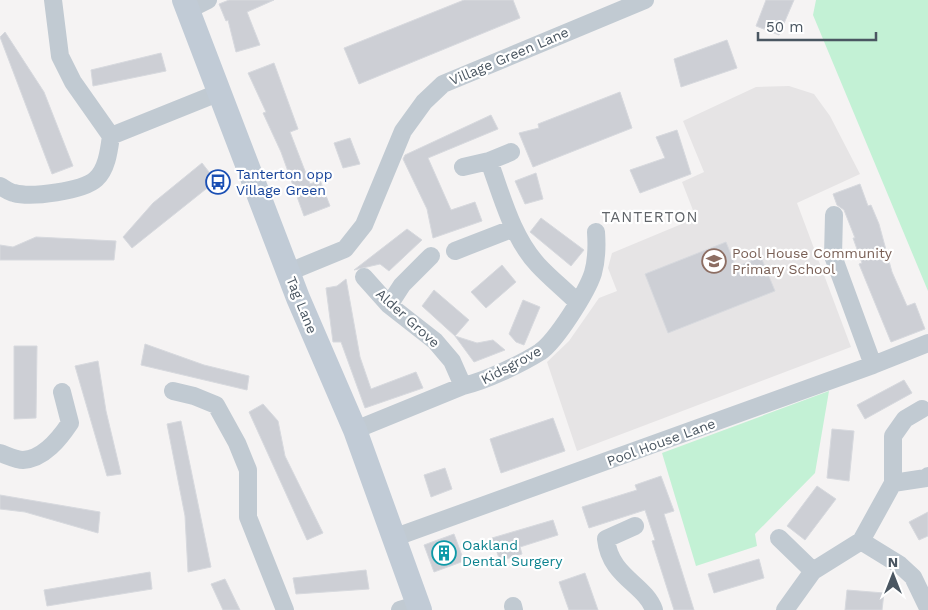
<svg xmlns="http://www.w3.org/2000/svg" width="928" height="610" viewBox="0 0 928 610" font-family="'Work Sans',sans-serif">
<rect width="100%" height="100%" fill="#f5f3f3"/>
<path fill="#e6e4e5" d="M789 86 814 94 830 116 860 174 797 203 851 347 577 451 547 362 569 341 599 298 617 291 608 268 612 253 696 218 682 182 704 172 683 121 756 87Z"/>
<path fill="#c3f1d5" d="M816 0H928V291L813 15Z
M829 391 815 473 755 534 757 546 696 566 662 453Z"/>
<path fill="#cdcfd5" stroke="#d7d9de" d="M229 0H274L247 12 260 45 236 52 228 20 226 21 219 4Z
M464 0H513L520 18 359 84 344 48Z
M766 0H794L779 35 756 26Z
M5 32 44 92 73 166 52 174 0 37Z
M727 40 737 68 681 87 674 59Z
M161 53 166 71 93 86 91 70Z
M274 63 298 129 290 132 310 184 320 180 330 206 304 216 281 152 263 113 266 112 248 73Z
M620 92 632 128 533 167 519 133 539 128 538 124Z
M491 115 498 129 428 158 451 210 475 202 482 221 433 238 427 209 403 159 405 155Z
M677 130 691 174 640 193 630 170 665 158 656 137Z
M350 138 360 164 343 168 334 143Z
M202 163 216 181 132 248 123 237 153 203Z
M536 173 543 199 525 204 515 181Z
M860 184 868 206 871 205 879 224 892 272 907 306 915 303 925 329 891 342 859 264 862 263 853 238H855L844 210 837 205 833 194Z
M541 218 584 250 571 266 530 232Z
M407 229 422 240 389 271 380 264 354 270Z
M36 237 116 241 114 260H0V245L13 247Z
M726 242 736 267 761 257 775 291 668 333 645 274Z
M502 265 516 282 486 308 471 292Z
M346 279 360 357 371 389 416 372 423 388 365 408 341 342H333L326 288 337 286Z
M434 290 469 320 455 336 422 306Z
M523 300 540 307 524 345 516 342 509 334Z
M455 336 477 343 493 340 505 350 474 362Z
M145 344 204 365 249 376 247 390 141 365Z
M14 346H37L36 418 14 419Z
M98 361 106 411 121 474 107 476 75 366Z
M904 380 912 393 865 419 857 405Z
M263 404 278 421 285 456 323 533 307 540 249 412Z
M553 418 565 451 501 473 490 439Z
M181 421 211 567 188 572 185 516 167 424Z
M832 429 854 431 849 481 827 478Z
M445 468 452 489 431 497 424 475Z
M661 476 674 511 664 514 694 610H674L652 541 655 540 645 510 589 528 582 507 637 490 635 485Z
M817 486 836 499 805 540 787 526Z
M0 495 100 512 98 533 25 512 0 509Z
M928 512V536L919 540 909 522Z
M553 520 558 535 520 547 522 554 500 561 492 538Z
M454 534 464 561 434 572 424 545Z
M759 559 764 578 714 593 708 574Z
M366 570 369 589 296 594 293 578Z
M150 572 152 589 47 606 44 590Z
M585 573 598 610H569L559 582Z
M225 579 240 610H223L211 584Z
M847 590 884 593 882 610H845Z"/>
<g fill="none" stroke-linecap="round" stroke-linejoin="round">
<path stroke="#c1cad2" stroke-width="18" d="M53 0 60 56 73 82 111 136
M188 10 208 0
M489 161C502 196 512 237 538 265 550 278 564 289 577 302
M463 167 489 161 511 152
M0 186C4 188 9 192 14 193 31 198 83 191 96 179 107 169 109 150 111 136L218 93
M834 215 833 256 873 365
M455 251 514 228
M289 272 345 249 364 225 403 131 424 102 443 84 645 0
M364 277 389 305 435 341 452 361 463 386
M389 305 402 285 431 256
M173 391 194 396 216 405 237 443 248 470V517L285 610
M355 430 463 386C485 381 521 364 540 352 556 341 587 292 593 273 597 259 597 246 596 232
M0 453C6 455 17 460 23 460 44 459 60 438 70 423L62 392
M893 483 926 478 928 476
M635 526 606 539C610 577 645 584 654 610
M393 538 873 365 928 343
M779 538 813 571
M861 541 900 565 913 577 927 606
M513 606 514 610
M400 610 417 605
M785 610 813 571 861 541 893 483V436L905 419 922 409"/>
<path stroke="#c1cbd6" stroke-width="24" d="M184 0 298 298 355 430 420 610"/>
</g>
<defs>
<g id="bus-ring" transform="scale(1.25)"><circle r="9.5" fill="#fff" stroke="#1a4fb4" stroke-width="1.5"/><path d="M-5-6H5V4H4V6H2V4H-2V6H-4V4H-5ZM-3.5-4V0h7V-4ZM-3.5 1.2v1.5H-2V1.2ZM2 1.2v1.5H3.5V1.2Z" fill="#1a4fb4"/></g>
<g id="school-ring" transform="scale(1.25)"><circle r="9.5" fill="#fff" stroke="#8d6e63" stroke-width="1.5"/><path d="M0-5L7-2L0 1L-7-2ZM-4 1L0 2.5L4 1V4Q0 6-4 4Z" fill="#8d6e63"/></g>
<g id="building-ring" transform="scale(1.25)"><circle r="9.5" fill="#fff" stroke="#0f9aa8" stroke-width="1.5"/><path d="M-4-6H4V6H1V3H-1V6H-4ZM-2.5-4.3h1.7v1.8h-1.7ZM.8-4.3h1.7v1.8H.8ZM-2.5-1h1.7V.8h-1.7ZM.8-1h1.7V.8H.8Z" fill="#0f9aa8"/></g>
</defs>
<g fill-rule="evenodd">
<use href="#bus-ring" x="218" y="182"/>
<use href="#school-ring" x="714" y="261"/>
<use href="#building-ring" x="444" y="553"/>
</g>
<g text-anchor="middle" dominant-baseline="central" stroke-width="4.5" stroke-linejoin="round" paint-order="stroke">
<g font-size="14" fill="#4a5661" stroke="#fff">
<text transform="translate(509 56) rotate(-23)">Village Green Lane</text>
<text transform="translate(302 305) rotate(68)">Tag Lane</text>
<text transform="translate(408 318) rotate(42)">Alder Grove</text>
<text transform="translate(511 365) rotate(-28)">Kidsgrove</text>
<text transform="translate(661 442) rotate(-20)">Pool House Lane</text>
</g>
<g font-size="14" fill="#164399" stroke="#fff" text-anchor="start">
<text x="236" y="174">Tanterton opp<tspan x="236" dy="16">Village Green</tspan></text>
</g>
<g font-size="14" fill="#785e54" stroke="#fff" text-anchor="start">
<text x="732" y="253">Pool House Community<tspan x="732" dy="16">Primary School</tspan></text>
</g>
<g font-size="14" fill="#0d838f" stroke="#fff" text-anchor="start">
<text x="462" y="545">Oakland<tspan x="462" dy="16">Dental Surgery</tspan></text>
</g>
<g font-size="15" letter-spacing="1" fill="#5f6368" stroke="#fff">
<text x="650" y="217">TANTERTON</text>
</g>
</g>
<g transform="translate(893 575)" stroke="#ffffff" stroke-width="4" paint-order="stroke">
<path d="M0-4L9 19L0 12L-9 19Z" fill="#4a5661"/>
<text y="-8" font-size="14" font-weight="bold" text-anchor="middle" fill="#4a5661">N</text>
</g>
<path d="M758 32v8h118v-8" fill="none" stroke="#4a5661" stroke-width="2.5"/>
<text x="766" y="32" font-size="15" fill="#4a5661" stroke="#ffffff" stroke-width="4" paint-order="stroke">50 m</text>
</svg>
